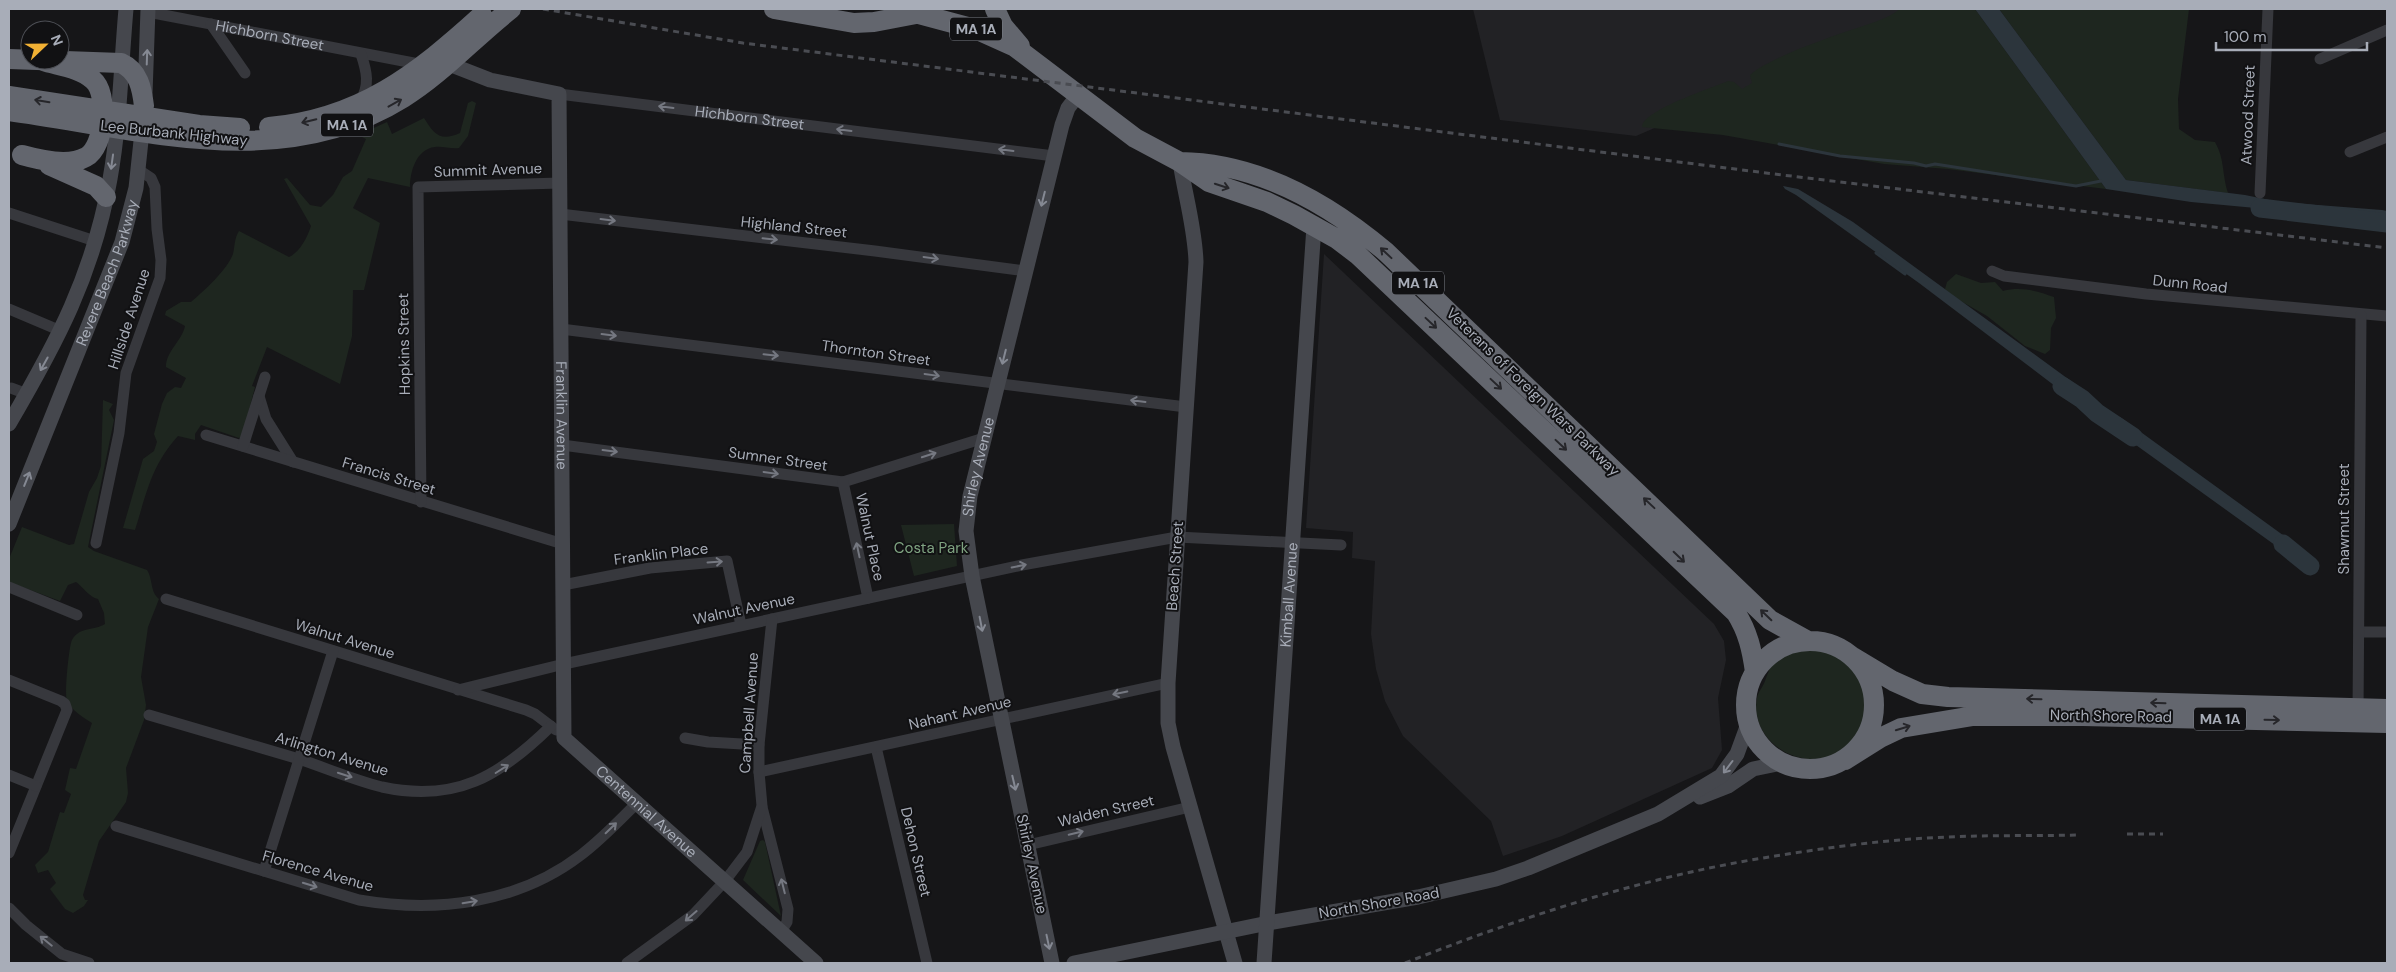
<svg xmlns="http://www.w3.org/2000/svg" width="2396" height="972" viewBox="0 0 2396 972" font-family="'DM Sans',sans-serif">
<rect width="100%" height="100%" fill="#161618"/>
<path fill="#222225" d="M1473 9H1917L1919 14 1636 136 1500 120Z
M1324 254 1714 624 1724 641 1726 660 1718 698 1722 750 1712 768 1562 836 1503 856 1491 821 1403 736 1385 701 1376 669 1371 634 1375 561 1352 558 1353 532 1306 528Z"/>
<path fill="#1e261f" d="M1900 9H1975L2106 189 1948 169 1884 164 1723 135 1642 127C1643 110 1712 88 1728 81L1734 82 1742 89 1752 83 1750 75C1772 56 1836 35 1866 25 1878 21 1890 17 1900 9Z
M1999 9H2189L2178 99 2179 129 2195 140 2215 142C2225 159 2222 176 2228 193L2126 180Z
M472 101 476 103 468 136 459 148C451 149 442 146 435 147 416 149 410 172 410 187L368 178 353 208 380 223 364 290H353L352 336 340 384 267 347 252 386 255 387 242 437 239 438 201 425 195 434V440L178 436C151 466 147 492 135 530L123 528 143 459 154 451 157 442 154 434 162 404 167 393 175 387 181 388 186 378 166 367C166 351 182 341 185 326L165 315 166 311 181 302H191C204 291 227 270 233 254 235 246 234 239 239 231L289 257C300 252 307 238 311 226L284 179 287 178 310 205 321 207 333 195 343 177 352 171 366 139 358 135 387 122 392 134 424 118C434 134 440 142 460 133L468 103Z
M1956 274 1981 283 1995 282 2003 291C2021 286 2037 291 2054 297L2056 318 2051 328 2050 350 2045 354 2025 346 1987 316 1952 296 1945 289 1947 282Z
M103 400 113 404 109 410 114 420 88 547 94 551 147 570C153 579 150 592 159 599L148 627 141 677 146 705 144 720 126 768 128 793 126 802 99 841 83 895 85 900H88L84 906 73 913 65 909 50 889 56 883 48 870 38 873 35 865 48 852 60 812 64 813 71 794 65 790 70 768 76 769 92 723C84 718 71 710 67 701 64 696 69 645 72 640 80 626 94 631 105 624L104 613 98 599C89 597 83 587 76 582L68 585 60 601 9 582V559L22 527 69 545 74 544 89 492 97 478 101 466Z
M954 524 957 566 914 576 901 525Z
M1801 648C1890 647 1881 757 1814 759 1782 760 1750 731 1757 698 1758 692 1763 687 1765 681 1773 659 1777 654 1801 648Z
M763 840 765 842 781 916 743 880 760 841Z"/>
<path fill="#2c353c" d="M1975 9H1999L2126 180 2245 195 2279 202 2382 210 2387 211V220L2191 202 2106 189Z
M1783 186 1798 189 1853 222 2086 392 2089 394 2087 401H2081L2055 386 1919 283 1796 195 1785 189Z
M2120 417 2305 551 2307 556 2305 559 2300 560 2286 553 2129 440 2112 425 2114 420Z"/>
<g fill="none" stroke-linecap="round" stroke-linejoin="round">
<path stroke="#2c353c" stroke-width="3" d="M1779 144 1840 156 1914 163 1926 166 1935 164 2076 186 2101 181
M1876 253 1905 274"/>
<path stroke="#2c353c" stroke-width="19" d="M2260 208 2387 223
M2062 386 2082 399 2097 413 2133 437
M2283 544 2310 566"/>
<g stroke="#37383d" stroke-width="11">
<path id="s1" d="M148 12 424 65"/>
<path d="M211 24 245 73"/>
<path d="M2320 59 2387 30"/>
<path id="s2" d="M559 94 1054 156"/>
<path d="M360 102C370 85 367 72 361 54"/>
<path d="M2350 152 2387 137"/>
<path d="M2260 193 2268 9"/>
<path d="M9 213 95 241"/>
<path d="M560 214 875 251 1025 271"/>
<path d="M1992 271 2004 276 2146 294 2387 316"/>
<path d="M9 309 61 331"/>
<path d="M561 329 1186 407"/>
<path d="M11 388 27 394"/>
<path d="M259 396 266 419 293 462"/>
<path d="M206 435 563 544"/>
<path d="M562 445 843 482 984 438"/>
<path d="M243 446 265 377"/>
<path d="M843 482 868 598"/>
<path d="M421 502 418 187 560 183"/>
<path d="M96 543 119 433 126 373 160 278 161 260 157 229 155 187 151 178 139 170"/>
<path d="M563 585 650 568 727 561 741 625"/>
<path d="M9 587 77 615"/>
<path d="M166 599 526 710 535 714 556 730"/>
<path d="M2359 632H2387"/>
<path d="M9 680 61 701 65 704 67 710 9 853"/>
<path d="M458 690 564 664 1022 565 1177 537 1341 545"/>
<path d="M2358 713 2361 315"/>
<path d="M149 715C199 730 249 744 299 759 326 768 354 780 382 787 456 803 500 776 551 726"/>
<path d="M685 738 708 742 759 745"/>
<path d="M876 747 927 963"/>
<path d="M759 772 1168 683"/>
<path d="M9 775 36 786"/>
<path d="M762 807 788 909 787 922 781 932"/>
<path d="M116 826 359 900C436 913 517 904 581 855 601 840 619 821 637 803"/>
<path d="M1028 845 1190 807"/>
<path d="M264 871 333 651"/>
<path d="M9 908 26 925 62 954 89 963"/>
<path d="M627 963 693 915 725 881 747 852 762 806 759 772V745L772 619"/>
</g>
<g stroke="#45474d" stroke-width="15">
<path id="s3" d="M449 64 490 80 559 94 564 738 816 963"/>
<path d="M145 94 148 9"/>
<path d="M1180 162C1185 195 1195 228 1196 262L1168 683V723L1173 747 1235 963"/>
<path d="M9 424C57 342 93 275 110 179 120 123 121 65 126 9"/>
<path id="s4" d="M9 524 122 242 136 188 143 122"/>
<path d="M1700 797 1728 786 1753 769 1782 763"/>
<path id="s5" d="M1052 963 972 576 966 531 970 496 1062 125 1068 108 1078 95"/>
<path d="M1074 963 1268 923 1418 897 1496 879 1528 868 1658 814 1721 776 1737 754 1748 724"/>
<path id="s6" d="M1264 963 1314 226"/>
</g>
<path stroke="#63666e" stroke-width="20" d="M774 9 854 23 874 22 916 14
M995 9 1003 26 1020 46
M919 14 975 29 1015 47 1135 138 1180 162 1209 182 1267 202 1294 215 1337 239 1358 255 1736 613C1748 632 1752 650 1755 672
M9 59 121 63C139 71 142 89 144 106
M9 96 199 125 240 128
M9 111C141 129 281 174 403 98 443 73 474 38 511 9
M269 127C360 119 417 74 482 15
M22 155C40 160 68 167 86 157 105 147 109 93 93 80 80 68 59 66 43 61
M1180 162C1258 163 1328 203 1386 252L1770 620 1808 641
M49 165 96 186 106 197
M1746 705a64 64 0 1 1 128 0a64 64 0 1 1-128 0Z
M1853 657 1893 681 1922 694 1948 697 2387 709
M1845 760 1880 738 1901 728 1973 716H2083L2387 723"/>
<path stroke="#4a4c52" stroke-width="3" stroke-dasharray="6 5" stroke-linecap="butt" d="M543 9 743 43 1766 173 2387 248
M2127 834H2163
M1405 963C1524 916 1647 876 1775 856 1832 847 1890 839 1948 837 1992 835 2036 836 2080 835"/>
</g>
<defs><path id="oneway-shaft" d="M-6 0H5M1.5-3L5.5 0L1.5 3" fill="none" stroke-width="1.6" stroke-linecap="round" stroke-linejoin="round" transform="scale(1.25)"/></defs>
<g stroke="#858993">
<use href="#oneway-shaft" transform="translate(147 57) rotate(-88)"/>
<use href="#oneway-shaft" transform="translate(112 162) rotate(98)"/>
<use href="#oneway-shaft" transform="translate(1043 199) rotate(104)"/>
<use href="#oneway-shaft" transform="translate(1004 357) rotate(104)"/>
<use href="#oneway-shaft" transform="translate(44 364) rotate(119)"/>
<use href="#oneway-shaft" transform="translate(27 479) rotate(-68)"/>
<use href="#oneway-shaft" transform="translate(981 624) rotate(79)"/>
<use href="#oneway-shaft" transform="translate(1728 767) rotate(127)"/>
<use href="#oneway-shaft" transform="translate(1014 783) rotate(77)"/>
<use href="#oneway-shaft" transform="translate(1048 942) rotate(78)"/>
</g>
<g stroke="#26262a">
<use href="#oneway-shaft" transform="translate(42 101) rotate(-171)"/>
<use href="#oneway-shaft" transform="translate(395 103) rotate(-29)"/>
<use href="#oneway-shaft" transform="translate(309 121) rotate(167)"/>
<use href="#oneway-shaft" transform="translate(1222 186) rotate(18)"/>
<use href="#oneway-shaft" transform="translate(1386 253) rotate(-137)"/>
<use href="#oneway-shaft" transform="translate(1431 323) rotate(43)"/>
<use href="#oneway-shaft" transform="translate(1496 384) rotate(43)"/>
<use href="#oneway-shaft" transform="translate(1561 445) rotate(43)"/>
<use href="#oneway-shaft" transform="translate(1649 503) rotate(-137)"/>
<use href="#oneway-shaft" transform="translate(1679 557) rotate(44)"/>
<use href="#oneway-shaft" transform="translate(1766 615) rotate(-136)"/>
<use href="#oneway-shaft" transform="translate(2034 699) rotate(-178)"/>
<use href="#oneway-shaft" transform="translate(2158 703) rotate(-178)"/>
<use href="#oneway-shaft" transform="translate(2272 720) rotate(1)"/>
<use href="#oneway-shaft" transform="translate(1903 728) rotate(-17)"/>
</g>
<g stroke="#757881">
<use href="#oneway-shaft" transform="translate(666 107) rotate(-173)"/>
<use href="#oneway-shaft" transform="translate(844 130) rotate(-173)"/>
<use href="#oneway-shaft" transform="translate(1006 150) rotate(-173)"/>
<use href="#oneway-shaft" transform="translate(608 220) rotate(7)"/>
<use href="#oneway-shaft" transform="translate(770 239) rotate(6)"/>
<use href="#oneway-shaft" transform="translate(931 258) rotate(8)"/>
<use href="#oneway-shaft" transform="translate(609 335) rotate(7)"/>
<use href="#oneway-shaft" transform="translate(771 355) rotate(6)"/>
<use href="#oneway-shaft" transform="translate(932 375) rotate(8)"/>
<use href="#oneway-shaft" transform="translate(1138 401) rotate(-173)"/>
<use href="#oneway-shaft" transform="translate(610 451) rotate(7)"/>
<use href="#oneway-shaft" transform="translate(929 455) rotate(-18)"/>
<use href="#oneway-shaft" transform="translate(771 473) rotate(8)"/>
<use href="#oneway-shaft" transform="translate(858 550) rotate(-102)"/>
<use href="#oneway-shaft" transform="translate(715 562) rotate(-4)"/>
<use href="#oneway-shaft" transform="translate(1019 566) rotate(-12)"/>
<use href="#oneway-shaft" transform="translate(1120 693) rotate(168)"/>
<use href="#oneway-shaft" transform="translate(502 769) rotate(-32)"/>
<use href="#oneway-shaft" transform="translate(345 775) rotate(18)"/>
<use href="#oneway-shaft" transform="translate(611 828) rotate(-44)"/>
<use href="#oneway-shaft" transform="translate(1076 833) rotate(-13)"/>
<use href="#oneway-shaft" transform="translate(310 885) rotate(17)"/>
<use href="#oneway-shaft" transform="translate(783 886) rotate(-104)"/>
<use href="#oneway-shaft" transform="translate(470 902) rotate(-9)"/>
<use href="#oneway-shaft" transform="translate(691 916) rotate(139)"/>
<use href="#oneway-shaft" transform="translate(46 941) rotate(-141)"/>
</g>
<g text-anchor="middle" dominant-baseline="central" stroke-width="4" stroke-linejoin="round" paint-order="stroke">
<g fill="#111113" stroke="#7b7e86" stroke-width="1">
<rect x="950" y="17.5" width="52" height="23" rx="4"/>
<rect x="321" y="113.5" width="52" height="23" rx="4"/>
<rect x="1392" y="271.5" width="52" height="23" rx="4"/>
<rect x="2194" y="707.5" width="52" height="23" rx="4"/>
</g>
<g font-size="14" font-weight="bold" fill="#a8adb8">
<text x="976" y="29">MA 1A</text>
<text x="347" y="125">MA 1A</text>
<text x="1418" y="283">MA 1A</text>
<text x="2220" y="719">MA 1A</text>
</g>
<g font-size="15" fill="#a8adb8" stroke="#111113">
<text stroke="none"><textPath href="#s1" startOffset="124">Hichborn Street</textPath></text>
<text transform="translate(2248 115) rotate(-88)">Atwood Street</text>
<text stroke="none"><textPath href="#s2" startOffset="192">Hichborn Street</textPath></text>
<text transform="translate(174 133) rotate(6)">Lee Burbank Highway</text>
<text transform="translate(488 170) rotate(-2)">Summit Avenue</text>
<text transform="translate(794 227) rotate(6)">Highland Street</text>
<text stroke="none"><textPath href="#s4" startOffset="270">Revere Beach Parkway</textPath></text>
<text transform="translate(2190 284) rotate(6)">Dunn Road</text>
<text transform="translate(129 319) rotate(-72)">Hillside Avenue</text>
<text transform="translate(404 344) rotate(-91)">Hopkins Street</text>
<text transform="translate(876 353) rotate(8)">Thornton Street</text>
<text transform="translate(1533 392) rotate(44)">Veterans of Foreign Wars Parkway</text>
<text stroke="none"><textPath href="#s3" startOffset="436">Franklin Avenue</textPath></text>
<text transform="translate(778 459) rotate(8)">Sumner Street</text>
<text stroke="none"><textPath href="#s5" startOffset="506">Shirley Avenue</textPath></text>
<text transform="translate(389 476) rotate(17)">Francis Street</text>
<text transform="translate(2344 519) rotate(-90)">Shawmut Street</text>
<text transform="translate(870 537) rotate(78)">Walnut Place</text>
<text transform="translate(661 554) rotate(-7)">Franklin Place</text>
<text transform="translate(1175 566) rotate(-86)">Beach Street</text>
<text stroke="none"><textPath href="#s6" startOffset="369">Kimball Avenue</textPath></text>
<text transform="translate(744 609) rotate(-12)">Walnut Avenue</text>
<text transform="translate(345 639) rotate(17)">Walnut Avenue</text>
<text transform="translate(749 713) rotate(-86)">Campbell Avenue</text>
<text transform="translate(960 713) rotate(-13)">Nahant Avenue</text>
<text transform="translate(2111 716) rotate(1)">North Shore Road</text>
<text transform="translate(332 754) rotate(17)">Arlington Avenue</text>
<text stroke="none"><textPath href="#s3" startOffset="869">Centennial Avenue</textPath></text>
<text transform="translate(1106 811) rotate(-13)">Walden Street</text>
<text transform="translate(916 852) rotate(77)">Dehon Street</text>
<text transform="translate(1032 864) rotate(78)">Shirley Avenue</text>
<text transform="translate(318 871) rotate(16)">Florence Avenue</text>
<text transform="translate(1379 903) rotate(-10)">North Shore Road</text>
</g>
<g font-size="15" fill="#7fa381" stroke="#111113">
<text x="931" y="548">Costa Park</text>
</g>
</g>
<rect width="2396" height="972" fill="none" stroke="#a8adb8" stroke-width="20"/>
<g transform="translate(45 45) rotate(68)"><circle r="24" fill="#111113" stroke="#4d4f55"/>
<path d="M0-4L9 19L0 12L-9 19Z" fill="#f2b134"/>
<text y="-8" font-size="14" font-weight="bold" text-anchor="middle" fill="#a8adb8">N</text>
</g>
<path d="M2216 42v8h151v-8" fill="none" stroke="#a8adb8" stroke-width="2.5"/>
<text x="2224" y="42" font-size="15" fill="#a8adb8" stroke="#111113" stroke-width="4" paint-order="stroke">100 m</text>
</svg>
